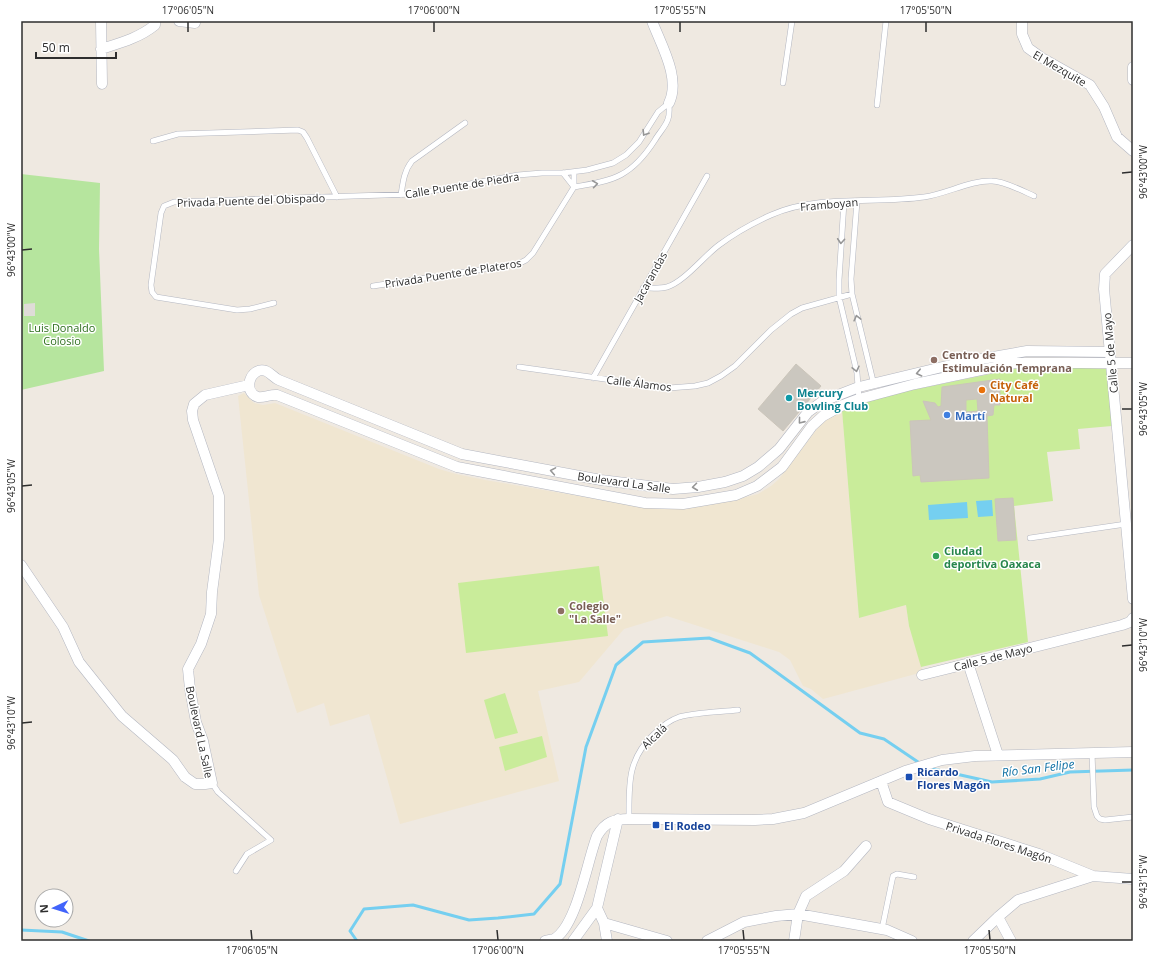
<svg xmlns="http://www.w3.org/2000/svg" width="1154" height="962" viewBox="0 0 1154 962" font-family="'Open Sans',sans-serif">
<rect width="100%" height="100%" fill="#efe9e1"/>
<path fill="#f0e6d1" d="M244 393 254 403 263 405 275 403 439 469 456 474 485 480 614 502H726L758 494 771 486 779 479 823 421 842 410 859 618 906 605 909 626 923 672 823 699 811 689 803 686 790 660 779 652 667 616 624 629 579 682 538 691 559 781 400 824 369 714 330 726 324 703 297 713 259 595 238 396Z"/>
<path fill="#b6e59e" d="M21 174 100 183 99 249 104 371 21 390Z"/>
<path fill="#c9ec9a" d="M1029 366 1107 369 1112 426 1078 429 1080 449 1047 452 1053 501 1014 506 1028 642 921 667 909 626 906 605 859 618 842 410 859 405 873 398Z
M599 566 608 636 466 653 458 583Z
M505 693 518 733 495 739 484 700Z
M542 736 547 757 505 771 499 747Z"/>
<path fill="#dfdcd8" d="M35 303V316H24V304Z"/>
<path fill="#75cff0" d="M992 500 993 516 978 517 976 501Z
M967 502 968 518 929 520 928 505Z"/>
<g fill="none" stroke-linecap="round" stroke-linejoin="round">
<path stroke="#75cff0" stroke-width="3" d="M929 768 992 782 1040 779 1070 772 1133 770
M21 930 62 932 89 941
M357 941 350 931 364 909 413 905 469 920 498 918 534 914 560 884 586 747 616 665 643 642 709 638 750 653 860 733 884 739 921 764"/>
</g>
<path fill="#cbc7bf" stroke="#cbc5ba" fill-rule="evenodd" d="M796 364 821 386 783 431 758 409Z
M1000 379V405H994L993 415 987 416 989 478 921 482 920 475 913 476 910 421 931 420 923 401 935 403 938 407 941 406 942 387ZM977 399 978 411 966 412V400Z
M1013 498 1016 540 998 541 995 499Z"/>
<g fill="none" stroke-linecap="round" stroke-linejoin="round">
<g stroke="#b4b7c1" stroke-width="6">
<path id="service" d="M783 83 792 21
M877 105 886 21
M153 141 178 134 298 130 303 132 307 138 337 197
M563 173 574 187C614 181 632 176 655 140 659 133 666 126 668 119 670 114 669 108 669 103
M401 195C403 182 404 171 412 161L465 123
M857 201 851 279 852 294 874 385
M844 202 839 280V297L857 373 859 399
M373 286 518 264 526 260 533 253 574 187V172
M643 288C651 288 660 289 667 287 684 282 704 256 719 245 735 233 753 223 771 215 818 194 875 204 924 197 946 194 971 180 992 181 1004 181 1023 191 1034 196
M274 303 250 309 237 310 156 297 152 292 151 285 161 213 164 206 174 202 415 194 518 175 542 173H563L587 170 613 163 626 155 639 142 658 112 669 103
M519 367 669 388 695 386 708 383 721 376 735 366 771 330 791 314 802 308 852 294
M593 378 707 176
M1030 538 1126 524
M1092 753 1094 807 1097 816 1100 819 1105 820 1133 817
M212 783 218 792 271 840 247 854 236 871
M629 819C629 785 627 759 654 734 661 727 670 720 679 717 697 712 720 712 738 710
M882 929 893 876 897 874 914 877"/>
</g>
<g stroke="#b4b7c1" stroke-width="11">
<path id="minor" d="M101 21 102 84
M179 21 195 23
M652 21C661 45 681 78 669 103
M1022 21V34L1028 48 1042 58 1090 85 1104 107 1117 137 1133 151
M101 49C120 43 139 38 155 25V21
M1133 67V80
M1133 245 1105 274 1104 289 1133 599
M1110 352 1027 351 959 363 859 387 823 401 808 412 779 449 758 467 743 476 725 482 698 487 673 489 601 480 462 454 279 380C274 378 271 373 266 371 250 366 242 392 258 397 264 398 271 394 277 395L457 467 645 503 683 504 736 495 757 486 782 467 812 426 823 416 843 405 859 399 915 384 1014 363H1133
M21 565 63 627 79 662 122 716 173 760 185 777 195 784H205L212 783 203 741 196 722 190 689 188 669 201 644 211 614 212 592 219 539V496L193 420 192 411 194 404 205 395 249 385
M968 663 998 755
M922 675 1122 625 1130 622 1133 618
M881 781 888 802 929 819 1039 854 1093 876 1133 879
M597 908 604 923 607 941
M998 917 1011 941
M604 923 667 941
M545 941C547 940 551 940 554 939 577 926 587 861 597 836 605 822 614 819 629 819L755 820 773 819 804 813 905 771 942 760 975 756 1133 752
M573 941 597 908 618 819
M707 941 744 922 776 916 798 914 887 930 912 941
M794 941 798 914 806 896 844 871 866 846
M973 941 998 917 1018 900 1093 876"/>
</g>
<use href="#service" stroke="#fff" stroke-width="5"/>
<use href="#minor" stroke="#fff" stroke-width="10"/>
</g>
<defs><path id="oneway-chevron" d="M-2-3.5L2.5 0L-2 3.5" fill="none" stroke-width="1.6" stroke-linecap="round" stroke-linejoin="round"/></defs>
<g stroke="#969696">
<use href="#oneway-chevron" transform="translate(645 133) rotate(122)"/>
<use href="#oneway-chevron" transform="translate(595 184) rotate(-8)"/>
<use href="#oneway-chevron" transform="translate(841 241) rotate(94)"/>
<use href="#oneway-chevron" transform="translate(857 318) rotate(-104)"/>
<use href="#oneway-chevron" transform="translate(856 369) rotate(77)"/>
<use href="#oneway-chevron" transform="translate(919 373) rotate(167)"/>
<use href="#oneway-chevron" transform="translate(801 421) rotate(129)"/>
<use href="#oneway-chevron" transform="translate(553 471) rotate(-170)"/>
<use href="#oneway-chevron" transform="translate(695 487) rotate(173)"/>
</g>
<path fill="none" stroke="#2e2e2e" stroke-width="1.5" d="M188 22V32M434 22V32M680 22V32M926 22V32M1122 173 1132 172M22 250 32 249M1122 409H1132M22 486 32 485M1122 646 1132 645M22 723 32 722M1122 882H1132M251 930 252 940M497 930 498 940M743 930 744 940M989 930 990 940"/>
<g fill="#8d6e63" stroke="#fff" stroke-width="1.5">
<circle cx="934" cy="360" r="4"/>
<circle cx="561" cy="611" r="4"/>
</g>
<circle fill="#e8710a" stroke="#fff" stroke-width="1.5" cx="982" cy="390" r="4"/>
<circle fill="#0f9aa8" stroke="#fff" stroke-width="1.5" cx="789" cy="398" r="4"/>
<circle fill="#3f7fe0" stroke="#fff" stroke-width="1.5" cx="947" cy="415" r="4"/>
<circle fill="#2e9e5b" stroke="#fff" stroke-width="1.5" cx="936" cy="556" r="4"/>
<g fill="#1a4fb4" stroke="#fff" stroke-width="1.5">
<rect x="905" y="773" width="8" height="8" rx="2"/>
<rect x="652" y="821" width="8" height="8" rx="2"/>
</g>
<g text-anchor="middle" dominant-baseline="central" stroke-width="3" stroke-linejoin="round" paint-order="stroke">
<g font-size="11" fill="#2e2e2e" stroke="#fff">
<text transform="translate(1060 68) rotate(30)">El Mezquite</text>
<text transform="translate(462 185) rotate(-9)">Calle Puente de Piedra</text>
<text transform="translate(251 200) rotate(-2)">Privada Puente del Obispado</text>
<text transform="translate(829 204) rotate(-5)">Framboyan</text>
<text transform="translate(453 273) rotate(-9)">Privada Puente de Plateros</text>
<text transform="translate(650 277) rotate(-61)">Jacarandas</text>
<text transform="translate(1110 353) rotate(-95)">Calle 5 de Mayo</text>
<text transform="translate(639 383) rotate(7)">Calle Álamos</text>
<text transform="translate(624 482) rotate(8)">Boulevard La Salle</text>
<text transform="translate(993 657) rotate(-14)">Calle 5 de Mayo</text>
<text transform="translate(200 732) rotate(78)">Boulevard La Salle</text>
<text transform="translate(654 736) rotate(-44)">Alcalá</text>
<text transform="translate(999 842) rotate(18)">Privada Flores Magón</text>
</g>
<g font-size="11" fill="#2c6e1b" stroke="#fff">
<text x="62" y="327">Luis Donaldo<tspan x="62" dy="13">Colosio</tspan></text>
</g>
<g font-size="11" font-weight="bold" fill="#785e54" stroke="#fff" text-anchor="start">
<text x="942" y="354">Centro de<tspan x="942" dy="13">Estimulación Temprana</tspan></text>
<text x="569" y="605">Colegio<tspan x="569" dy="13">"La Salle"</tspan></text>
</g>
<g font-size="11" font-weight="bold" fill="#c56008" stroke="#fff" text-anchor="start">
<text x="990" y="384">City Café<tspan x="990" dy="13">Natural</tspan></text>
</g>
<g font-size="11" font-weight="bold" fill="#0d838f" stroke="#fff" text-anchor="start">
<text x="797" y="392">Mercury<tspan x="797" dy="13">Bowling Club</tspan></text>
</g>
<g font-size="11" font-weight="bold" fill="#366cbe" stroke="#fff" text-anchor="start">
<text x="955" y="415">Martí</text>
</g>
<g font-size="11" font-weight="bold" fill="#27864d" stroke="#fff" text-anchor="start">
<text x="944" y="550">Ciudad<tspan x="944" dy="13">deportiva Oaxaca</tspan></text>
</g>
<g font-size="11" font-weight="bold" fill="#164399" stroke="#fff" text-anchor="start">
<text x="917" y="771">Ricardo<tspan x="917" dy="13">Flores Magón</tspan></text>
<text x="664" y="825">El Rodeo</text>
</g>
<g font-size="12" font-style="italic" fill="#0d6fa3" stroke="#fff">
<text transform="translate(1038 768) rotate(-7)">Río San Felipe</text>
</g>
</g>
<rect width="1154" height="962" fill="none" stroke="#ffffff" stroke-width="44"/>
<g transform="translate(54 908) rotate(266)"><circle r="19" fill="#ffffff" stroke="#ababab"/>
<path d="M0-3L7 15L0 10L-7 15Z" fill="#4264fb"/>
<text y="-6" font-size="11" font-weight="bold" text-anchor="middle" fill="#2e2e2e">N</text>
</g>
<path d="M36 52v6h80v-6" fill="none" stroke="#2e2e2e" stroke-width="2"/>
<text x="42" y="52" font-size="12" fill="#2e2e2e" stroke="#ffffff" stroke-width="3" paint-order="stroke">50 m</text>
<rect x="22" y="22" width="1110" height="918" fill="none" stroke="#2e2e2e" stroke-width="1.5"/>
<g font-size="10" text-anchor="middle" fill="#2e2e2e">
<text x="188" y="14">17°06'05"N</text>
<text x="434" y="14">17°06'00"N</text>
<text x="680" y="14">17°05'55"N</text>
<text x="926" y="14">17°05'50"N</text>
<text transform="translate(1143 172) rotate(-90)" y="4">96°43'00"W</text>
<text transform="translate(11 250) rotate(-90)" y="4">96°43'00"W</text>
<text transform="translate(1143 409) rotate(-90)" y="4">96°43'05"W</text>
<text transform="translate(11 486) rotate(-90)" y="4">96°43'05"W</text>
<text transform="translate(1143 645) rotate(-90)" y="4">96°43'10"W</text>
<text transform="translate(11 723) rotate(-90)" y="4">96°43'10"W</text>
<text transform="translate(1143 882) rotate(-90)" y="4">96°43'15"W</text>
<text x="252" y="954">17°06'05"N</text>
<text x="498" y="954">17°06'00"N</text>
<text x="744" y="954">17°05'55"N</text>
<text x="990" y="954">17°05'50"N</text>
</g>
</svg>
